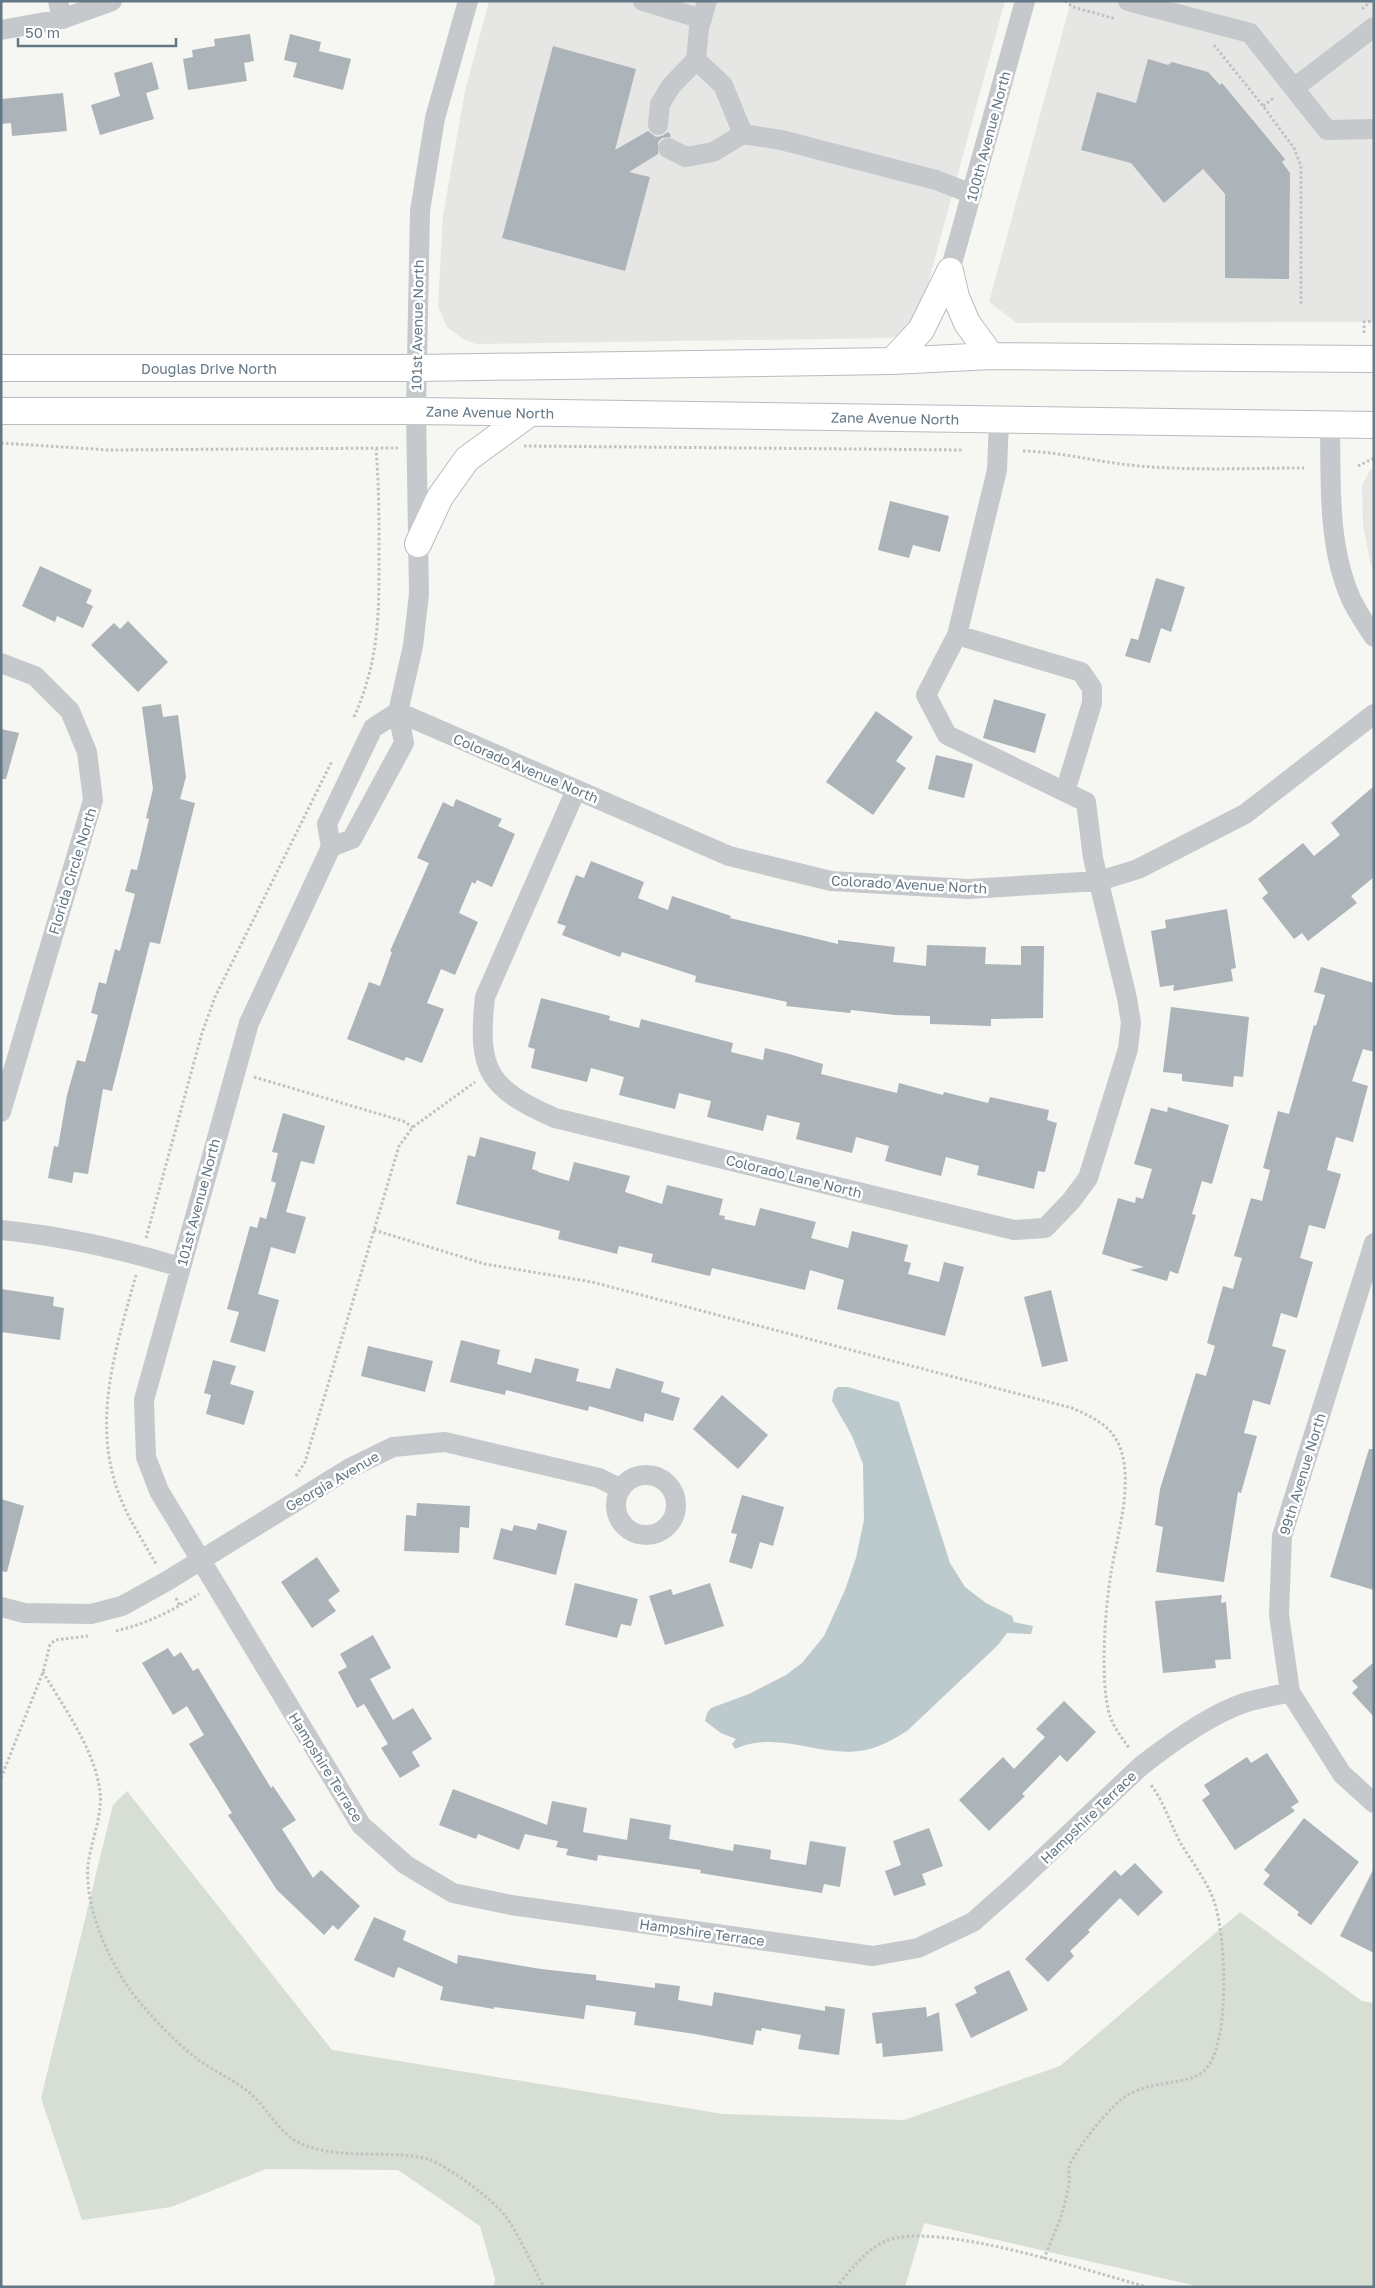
<svg xmlns="http://www.w3.org/2000/svg" width="1375" height="2288" viewBox="0 0 1375 2288" font-family="'Golos Text',sans-serif">
<rect width="100%" height="100%" fill="#f6f6f2"/>
<path fill="#e6e7e5" d="M489 1H1005L920 313 908 330 892 338 476 344 463 339 447 327 438 307 443 215 465 91Z
M1071 1H1374V322L1017 323 989 302Z
M1374 468V573L1370 562 1363 523 1362 486 1370 470Z"/>
<path fill="#d7ded3" d="M127 1791 332 2050 723 2114 904 2120 1060 2066 1240 1912 1362 2001 1374 2003V2287H1201L924 2223 905 2287H494L495 2279 480 2226 398 2170 266 2169 171 2207 82 2220 41 2098 113 1805Z"/>
<path fill="#bcc9cd" d="M838 1387H848L899 1402 950 1563 965 1587 986 1603 1012 1616 1014 1622 1033 1626 1031 1634 1007 1633 998 1645 907 1731C894 1739 880 1747 865 1750 822 1759 779 1729 735 1749L732 1744 736 1739 721 1733 705 1721 707 1713 711 1708 749 1694 786 1675 802 1663 824 1636 845 1590 856 1558 864 1520 863 1464 852 1436 832 1401 834 1390Z"/>
<path fill="#acb4b9" d="M250 34 254 61 244 63 247 81 188 90 183 59 193 57 192 50 215 46 214 39Z
M290 34 321 42 319 51 351 59 343 90 293 77 297 63 284 60Z
M553 46 636 69 615 150 648 131 656 137 662 136 668 132 670 134 671 137 662 138 658 142V154L629 172 650 177 625 271 502 238Z
M1148 59 1168 65 1172 62 1208 72 1220 85 1222 83 1285 159 1282 162 1290 173 1289 279 1225 278V194L1203 169 1164 203 1131 163 1081 150 1097 92 1136 103Z
M152 62 159 89 146 93 154 119 100 135 91 105 120 96 114 73Z
M63 93 67 131 12 136 11 123 1 124V99Z
M890 501 949 516 940 552 913 545 909 558 878 550Z
M40 566 92 590 86 603 93 606 83 628 57 616 55 622 22 606Z
M1156 578 1185 587 1171 632 1161 628 1150 663 1125 656 1131 638 1138 640Z
M128 621 168 662 138 692 91 645 114 623 120 629Z
M994 699 1046 714 1035 753 983 738Z
M161 704 163 717 178 715 186 777 180 799 195 803 160 944 150 942 112 1091 103 1089 88 1174 74 1172 72 1183 48 1178 54 1146 58 1147 67 1095 77 1060 85 1062 98 1015 91 1013 99 982 106 984 115 949 120 951 135 894 125 891 131 869 137 870 149 819 146 818 153 789 142 707Z
M876 711 913 737 896 761 906 768 873 815 826 782Z
M1 729 19 733 6 779H1Z
M936 755 973 764 964 798 928 789Z
M1374 786V877L1351 896 1357 903 1308 941 1302 933 1294 939 1262 898 1268 893 1258 879 1303 843 1314 856 1340 835 1331 823Z
M456 799 502 819 498 826 515 834 492 887 477 880 475 884 472 882 459 913 478 922 455 975 441 969 427 1003 444 1009 422 1063 406 1057 404 1061 347 1039 369 982 380 986 392 952 390 951 429 863 417 858 443 802 453 807Z
M591 861 644 882 638 898 668 910 672 896 731 916 730 918 838 944V940L895 947 893 962 926 966 927 945 986 947 985 964 1021 965V946H1044L1043 1018 991 1019V1026L930 1024V1016L895 1015 851 1010 850 1013 786 1006 787 1002 695 982 696 976 622 952 620 957 562 935 566 926 557 923 576 875 584 878Z
M1227 909 1236 968 1231 969 1233 981 1173 991 1174 985 1160 987 1151 931 1166 928 1165 920Z
M1321 967 1374 983V1052L1363 1049 1352 1081 1368 1086 1353 1142 1336 1137 1327 1170 1341 1174 1325 1229 1309 1225 1300 1258 1313 1262 1297 1318 1281 1313 1272 1346 1286 1350 1270 1405 1253 1400 1244 1433 1257 1436 1241 1493 1238 1492 1224 1582 1156 1572 1163 1527 1155 1525 1160 1489 1196 1373 1206 1376 1215 1346 1207 1343 1223 1286 1233 1289 1242 1258 1234 1256 1251 1198 1262 1201 1270 1170 1263 1168 1278 1111 1289 1114 1314 1025 1316 1026 1325 995 1314 992Z
M541 998 610 1016 609 1020 639 1028 641 1019 733 1043 731 1052 763 1060 765 1048 789 1054 823 1064 821 1074 897 1093 899 1083 943 1095 944 1092 988 1103 990 1097 1049 1110 1047 1120 1057 1123 1045 1172 1038 1171 1034 1189 977 1175 979 1166 946 1157 941 1176 885 1161 889 1146 856 1137 852 1153 796 1139 800 1123 767 1115 763 1131 707 1117 711 1101 679 1093 675 1109 619 1095 624 1077 591 1068 587 1082 531 1068 535 1049 528 1047Z
M1171 1007 1249 1017 1243 1077 1234 1076 1233 1087 1182 1081V1074L1163 1072Z
M1168 1107 1229 1125 1212 1184 1202 1181 1192 1214 1196 1215 1178 1274 1170 1271 1167 1281 1130 1270 1144 1267 1102 1254 1118 1198 1135 1203 1136 1197 1143 1199 1152 1169 1134 1164 1151 1108 1167 1112Z
M283 1113 325 1126 314 1164 301 1161 286 1212 306 1217 295 1254 271 1247 258 1294 279 1300 265 1352 230 1342 239 1312 227 1309 250 1226 257 1228 260 1217 266 1219 276 1183 271 1181 278 1153 272 1152Z
M480 1137 536 1152 532 1169 538 1171V1172L569 1181 574 1162 630 1176 625 1192 662 1204 667 1185 723 1199 719 1215 725 1216 724 1219 755 1226 760 1208 816 1222 811 1238 848 1248 852 1231 908 1245 904 1261 911 1263 908 1274 939 1282 944 1262 964 1267 945 1336 837 1309 844 1280 810 1270 805 1290 712 1268 710 1276 651 1262 653 1254 619 1246 617 1254 558 1239 560 1231 456 1204 468 1155 475 1157Z
M1 1289 54 1297 53 1306 64 1308 60 1340 1 1332Z
M1051 1290 1068 1361 1042 1367 1024 1297Z
M461 1340 500 1350 497 1364 531 1373 535 1358 579 1369 576 1381 610 1389 616 1368 664 1382 661 1392 680 1398 673 1421 645 1413 643 1422 589 1406 588 1411 506 1390 505 1395 450 1382Z
M368 1346 433 1361 425 1392 361 1376Z
M213 1360 236 1366 230 1384 254 1391 244 1425 206 1414 211 1395 204 1393Z
M722 1395 768 1435 738 1469 693 1429Z
M1369 1449H1374V1590L1330 1577Z
M742 1495 784 1507 773 1546 760 1542 752 1569 729 1562 737 1534 731 1533Z
M1 1499 24 1506 7 1572 1 1571Z
M417 1503 470 1506 469 1528 460 1527 459 1553 404 1551 406 1515 416 1516Z
M538 1523 567 1531 556 1575 493 1559 501 1528 512 1531 514 1525 536 1530Z
M317 1557 340 1591 328 1600 336 1611 312 1628 281 1582Z
M575 1583 638 1599 631 1626 621 1624 617 1638 565 1625Z
M710 1583 724 1626 665 1645 649 1596 671 1589 673 1595Z
M1222 1595 1221 1603 1226 1602 1231 1659 1215 1660 1216 1668 1163 1673 1155 1601Z
M373 1635 391 1668 370 1679 393 1720 413 1708 432 1739 412 1752 420 1766 400 1778 381 1748 388 1744 364 1704 357 1708 338 1672 347 1667 340 1654Z
M168 1648 174 1657 181 1652 193 1671 198 1668 271 1788 273 1786 296 1820 282 1829 313 1878 321 1870 360 1906 338 1930 333 1925 324 1935 277 1890 228 1815 232 1813 189 1744 204 1735 187 1706 173 1715 142 1663Z
M1374 1662V1717L1352 1693 1358 1687 1352 1681Z
M1064 1701 1096 1732 1067 1762 1060 1755 1022 1794 1025 1796 989 1831 959 1800 1003 1757 1014 1769 1045 1737 1036 1729Z
M1267 1753 1299 1802 1291 1807 1295 1811 1235 1850 1202 1800 1210 1794 1204 1785 1247 1757 1251 1763Z
M453 1789 547 1825 552 1801 587 1808 583 1832 627 1840 630 1818 671 1825 669 1839 733 1851 734 1844 771 1850 770 1859 806 1865 810 1841 846 1847 840 1887 824 1884 822 1893 700 1873 701 1870 598 1855 597 1861 566 1855 568 1849 556 1847 558 1841 525 1834 519 1850 478 1834 476 1839 439 1825Z
M1304 1818 1359 1862 1311 1925 1297 1915 1299 1912 1263 1884 1270 1875 1264 1870Z
M929 1828 943 1866 922 1874 926 1885 894 1896 885 1871 901 1865 893 1841Z
M1135 1863 1163 1892 1138 1916 1120 1898 1088 1930 1090 1932 1070 1951 1074 1956 1048 1982 1025 1959 1115 1870 1121 1876Z
M1374 1868V1953L1340 1936Z
M374 1917 406 1931 403 1940 457 1964 458 1955 541 1969 596 1975V1980L655 1988V1983L680 1986 678 2000 712 2006 714 1992 825 2011V2006L845 2009 839 2055 798 2049 801 2035 762 2028 761 2031 756 2030 753 2045 695 2034 634 2025 636 2012 586 2005 584 2019 494 2007V2009L440 2000 443 1987 398 1967 394 1978 354 1960Z
M1009 1970 1028 2010 971 2038 955 2004 977 1993 974 1987Z
M926 2007 927 2017 939 2012 943 2051 883 2057 882 2043 876 2044 872 2013Z"/>
<g fill="none" stroke-linecap="round" stroke-linejoin="round">
<g stroke="#b8bcc0" stroke-width="28">
<path id="major" d="M950 271 956 297 967 323 991 356
M892 361 921 330 950 271
M1 368H416L892 361 991 356 1374 359
M1 411H416L1374 425
M418 544 440 497 467 459 530 413"/>
</g>
<path stroke="#bfc1c3" stroke-width="3" stroke-dasharray="2.5 2.5" stroke-linecap="butt" d="M1065 1 1073 7 1116 19
M1362 9 1371 1
M1214 45 1263 106 1294 148 1301 166V304
M1263 106 1275 97
M1364 333V322L1374 321
M1 443 109 450 398 448
M524 446 964 450
M1023 451C1063 452 1101 463 1140 466 1195 471 1250 468 1304 468
M1358 466 1374 458
M354 717C379 661 379 616 379 556 379 520 379 484 376 449
M254 1077 403 1121 413 1127
M374 1230 485 1264 592 1282 1072 1408C1086 1414 1101 1421 1111 1432 1140 1467 1117 1533 1111 1573 1105 1608 1100 1680 1109 1713 1113 1727 1122 1738 1130 1749
M146 1238 202 1033 215 997 332 761
M136 1275C115 1351 89 1428 123 1504 132 1525 145 1544 156 1564
M296 1476 305 1462 399 1146 413 1127 475 1082
M176 1598 180 1606
M116 1631C146 1624 174 1610 199 1594
M43 1672C64 1708 94 1748 100 1791 103 1815 91 1841 88 1865 84 1910 113 1973 143 2006 159 2025 180 2046 200 2061 217 2073 237 2081 252 2095 269 2110 279 2134 302 2144 332 2157 370 2153 402 2155 411 2156 420 2157 428 2159 448 2166 494 2200 506 2217 521 2238 531 2264 544 2287
M1 1778 43 1672 50 1645 55 1640 88 1636
M1044 2259C1050 2243 1058 2226 1063 2210 1065 2202 1068 2192 1069 2184 1070 2176 1067 2170 1071 2162 1082 2142 1099 2121 1115 2105 1141 2077 1187 2088 1205 2070 1231 2044 1226 1935 1214 1901 1206 1879 1191 1861 1180 1842 1170 1823 1164 1802 1151 1785
M836 2287C851 2270 865 2250 886 2241 935 2220 1092 2272 1147 2287"/>
<path stroke="#c5c9cc" stroke-width="20" d="M58 1 62 19
M643 1 702 19
M707 1 699 28 696 60 723 85 743 134 781 140 936 180 972 194
M1128 1 1250 33 1327 130 1374 129
M1 30 62 19 112 1
M1294 88 1374 27
M658 125 660 104 671 86 696 60
M668 148 686 157 713 152 743 134
M950 271 1025 1
M1330 425C1331 482 1327 547 1352 601 1358 613 1366 625 1374 637
M957 635 1081 672 1092 688V703L1065 792
M1 663 35 676 70 711 87 752 93 800 1 1112
M398 712 373 728 327 824 331 847 249 1023 144 1400 146 1457 159 1491 361 1825 406 1865 453 1893 511 1905 873 1956 918 1948 973 1922 1016 1884 1141 1766C1168 1745 1211 1714 1244 1703 1259 1698 1275 1696 1290 1692
M398 712 729 856 831 881 968 889 1099 881 1138 869 1245 814 1374 714
M576 790 485 997C477 1070 487 1088 555 1118L1014 1230 1045 1228 1071 1201 1088 1178 1128 1049 1131 1023 1127 998 1093 858 1086 802 947 735 926 695 957 635 997 470 999 420
M331 847 352 839 404 743 398 712 413 646 419 594 416 411 420 211 435 118 468 1
M1 1230C62 1236 121 1249 180 1267
M1374 1243 1282 1536 1279 1615 1290 1692 1342 1774 1374 1803
M616 1505a30 30 0 1 1 60 0a30 30 0 1 1-60 0Z
M1 1607 24 1613 91 1614 122 1606 167 1581 350 1468 393 1447 445 1442 599 1478 621 1489"/>
<use href="#major" stroke="#fff" stroke-width="26"/>
</g>
<g text-anchor="middle" dominant-baseline="central" stroke-width="5" stroke-linejoin="round" paint-order="stroke">
<g font-size="14" fill="#637785" stroke="#fff">
<text transform="translate(988 136) rotate(-75)">100th Avenue North</text>
<text transform="translate(417 325) rotate(-89)">101st Avenue North</text>
<text x="209" y="368">Douglas Drive North</text>
<text transform="translate(490 412) rotate(1)">Zane Avenue North</text>
<text transform="translate(895 418) rotate(1)">Zane Avenue North</text>
<text transform="translate(526 768) rotate(23)">Colorado Avenue North</text>
<text transform="translate(72 871) rotate(-73)">Florida Circle North</text>
<text transform="translate(909 884) rotate(3)">Colorado Avenue North</text>
<text transform="translate(794 1176) rotate(14)">Colorado Lane North</text>
<text transform="translate(198 1202) rotate(-75)">101st Avenue North</text>
<text transform="translate(1302 1474) rotate(-73)">99th Avenue North</text>
<text transform="translate(332 1481) rotate(-30)">Georgia Avenue</text>
<text transform="translate(326 1767) rotate(58)">Hampshire Terrace</text>
<text transform="translate(1088 1817) rotate(-44)">Hampshire Terrace</text>
<text transform="translate(702 1932) rotate(8)">Hampshire Terrace</text>
</g>
</g>
<rect width="1375" height="2288" fill="none" stroke="#637785" stroke-width="5"/>
<path d="M18 38v8h158v-8" fill="none" stroke="#637785" stroke-width="2.5"/>
<text x="25" y="38" font-size="15" fill="#637785" stroke="#ffffff" stroke-width="4" paint-order="stroke">50 m</text>
</svg>
